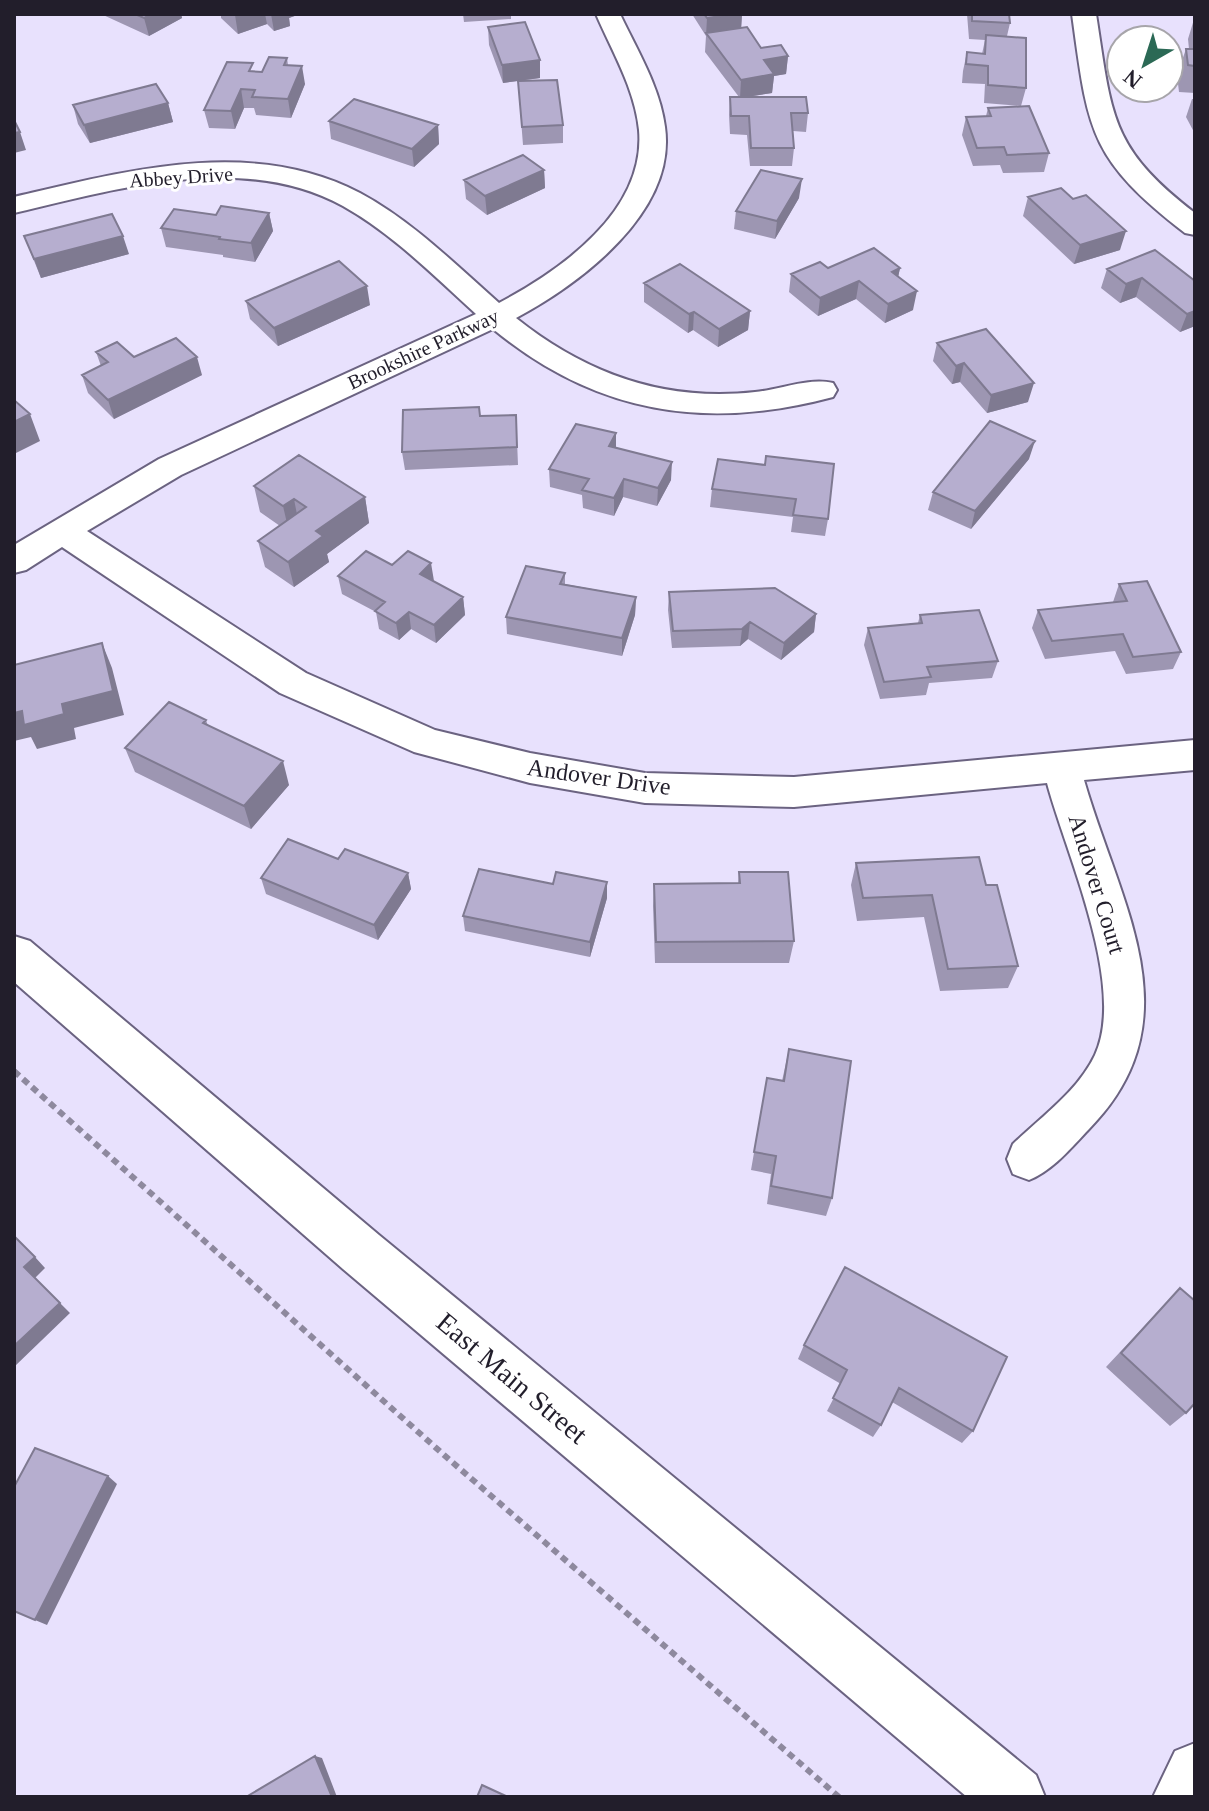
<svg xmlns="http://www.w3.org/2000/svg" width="1209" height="1811" viewBox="0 0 1209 1811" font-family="Georgia,serif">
<rect width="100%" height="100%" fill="#e8e1fd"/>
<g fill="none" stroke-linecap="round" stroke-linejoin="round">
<g stroke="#6b6381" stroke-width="4">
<path id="minor" d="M596 14H620C637 50 660 87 665 127 677 212 581 283 516 318 586 374 664 402 755 392 779 390 809 377 833 383L837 390 833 397C706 431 596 414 493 329L181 475 87 531 306 673 435 730 530 753 645 773 794 777 1195 740V770L1084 780C1119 903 1197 1019 1089 1129 1071 1148 1053 1170 1029 1180L1013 1174 1007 1159 1013 1144C1041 1117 1078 1091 1095 1055 1127 986 1066 854 1047 783L794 807 645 803 530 783 414 752 280 693 62 547 26 570 14 573V545L159 459 476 314C434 276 393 234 343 206 243 151 117 189 14 213V197C125 171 252 136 360 193 412 221 455 264 499 303 561 270 646 211 639 130 635 89 612 51 596 14Z
M1072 14H1096C1112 115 1109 147 1195 213V235L1185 233C1088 158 1088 130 1072 14Z
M1195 1743V1797H1153L1175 1751Z"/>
</g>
<g stroke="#6b6381" stroke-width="4">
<path id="major" d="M14 936 30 941 379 1235 1036 1775 1045 1797H967L343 1269 14 982Z"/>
</g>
<path stroke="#8e899e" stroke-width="6" stroke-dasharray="7 5" stroke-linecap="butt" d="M14 1071 444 1455 839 1797"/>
<use href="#minor" fill="#fff" fill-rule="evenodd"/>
<use href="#major" fill="#fff" fill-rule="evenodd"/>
</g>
<path fill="#9d96b2" d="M101 14H181L182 18 149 36Z
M221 14H300L289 18 290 26 274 31 267 24 238 34 221 18Z
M463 14H511V19L464 22Z
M692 14H742L741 28 761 48 788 56 786 74 774 76 772 93 747 97 808 113 806 132 793 131 794 148 792 166H750L747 135 730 134 729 115 730 97H739L705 52 706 36Z
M967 14H1009L1010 23 1007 36 1026 88 1021 106 984 103 985 84 962 83 963 71 967 52 982 54 985 40 969 39Z
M1195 16V93L1179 92 1177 75 1186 49H1189L1188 39Z
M488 27 540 78 503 83 489 45Z
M287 58 288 65 305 84 291 118 256 115 254 108H244L235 129 209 128 204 110 254 71 262 72Z
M518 81 563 125V143L523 145Z
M1192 99H1195V134L1186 117Z
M168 103 173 122 90 143 78 124 73 105Z
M988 108 1049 153 1044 172 1003 173 1000 165 973 166 962 135 966 117 986 116Z
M329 121 438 125 439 144 414 167 331 139Z
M544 170 545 188 487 215 466 199 464 180Z
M1028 197 1073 199 1120 250 1074 264 1023 216Z
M799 198 775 239 734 229 736 211Z
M269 213 273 231 255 262 223 257V255L166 247 161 228 216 215Z
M24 236 129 254 41 278Z
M828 268H900L898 277 913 310 885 323 856 299 818 316 789 292 791 274Z
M1107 269 1195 281V326L1180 332 1136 297 1120 303 1101 288Z
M644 283 750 311 748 330 718 347 693 330 688 333 644 302Z
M246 301 370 305 278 346 250 319Z
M937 343 1028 402 987 413 960 382 952 384 933 361Z
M96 352 134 357 202 375 114 419 88 393 82 375 101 366Z
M516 415 518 465 405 470 402 452 480 416Z
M616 433V447L671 480 657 506 623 497 614 516 583 508 582 495 550 487 549 469Z
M1029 459 971 529 928 510 933 492Z
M765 465 828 519 825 536 791 532 793 517 710 507 712 489Z
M254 486 365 497 369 523 327 554 329 562 294 587 265 567 258 541 280 526 260 512Z
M392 565 433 581 463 597 465 615 436 643 411 629 399 640 379 629 376 612 342 594 338 576Z
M565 573V584L636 597 635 615 622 656 507 634 506 617Z
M1119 584 1181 652 1173 669 1126 674 1115 651 1045 659 1032 628 1038 610 1113 602Z
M669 592 816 614 814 632 781 660 748 639 740 646 672 648 668 610Z
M920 615 998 661 992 678 929 683 926 695 880 699 864 645 868 628 918 623Z
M206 720 208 726 289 785 251 829 135 772 125 748Z
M338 859 408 873 411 889 378 940 266 894 261 878Z
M856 863 986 885 1018 966 1008 988 940 991 924 917 857 921 851 885Z
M739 872 794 941 789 963H655L653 906 654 884 738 883Z
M607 898 590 957 465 931 463 916Z
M789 1049 832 1198 826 1216 767 1204 771 1174 751 1170 767 1078 782 1081Z
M845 1267 973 1431 962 1443 892 1402 881 1425 873 1437 827 1411 841 1384 798 1359 804 1345Z
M1180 1288 1186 1413 1170 1426 1106 1367Z"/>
<path fill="#7f7a91" d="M152 14H181L182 18 149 36 144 18Z
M239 14H265L267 24 238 34 235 15Z
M271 14H300L289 18 290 26 274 31Z
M730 14H742L741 31 706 33V36L707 18Z
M788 56 786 74 774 76 772 93 740 98 741 80 764 60Z
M540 60V78L503 83 502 65Z
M302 66 305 84 291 118 288 99Z
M241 89 244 108 235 129 231 111Z
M168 103 173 122 90 143 84 125Z
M438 125 439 144 414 167 412 149Z
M20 132 26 150 14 153V133Z
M544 170 545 188 487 215 485 196Z
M802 179 799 198 775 239 777 221Z
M269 213 273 231 255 262 251 243Z
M1126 231 1120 250 1074 264 1080 245Z
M123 236 129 254 41 278 34 259Z
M900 268 896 287 892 272Z
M1142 278 1136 297 1120 303 1126 284Z
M859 281 856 299 818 316 820 298Z
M367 286 370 305 278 346 274 328Z
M917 291 913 310 885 323 888 304Z
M750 311 748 330 718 347 719 329Z
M1195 311V326L1180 332 1187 314Z
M694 312 693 330 688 333 689 314Z
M197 357 202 375 114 419 108 400Z
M964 363 960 382 952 384 956 366Z
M1034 383 1028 402 987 413 991 395Z
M30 414 40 441 14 454V422Z
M616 433V452L609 446Z
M1035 441 1029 459 971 529 975 511Z
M672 462 671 480 657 506 658 488Z
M624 479 623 497 614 516V498Z
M365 497 369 523 327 554 329 562 294 587 288 562 316 531Z
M294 499 299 525 289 532 283 506Z
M431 563 434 581 420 574Z
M463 597 465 615 436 643 434 625Z
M636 597 635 615 622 656V638Z
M409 612 411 629 399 640 396 623Z
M816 614 814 632 781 660 784 643Z
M750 622 748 639 740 646 742 629Z
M102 643 112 668 124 715 74 728 76 739 37 749 31 737 14 741V713L62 704Z
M283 761 289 785 251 829 244 806Z
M408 873 411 889 378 940 374 925Z
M607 882V898L590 957V942Z
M35 1257 45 1268 35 1278 24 1267Z
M60 1303 70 1313 14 1367V1346Z
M108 1476 117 1484 47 1625 35 1620Z
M315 1756 322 1758 337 1797H332Z"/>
<path fill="#b6aecf" stroke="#7f7a91" stroke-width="2" d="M135 14H152L144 18Z
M704 14H735L707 18Z
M972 14H1009L1010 23 972 21Z
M525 22 540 60 502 65 488 27Z
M747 27 761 48 781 45 788 56 764 60 774 74 741 80 706 33Z
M986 35 1026 38V88L988 85V66L966 64 967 52 985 54Z
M1186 49H1195V66L1188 65Z
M269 57 287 58 284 65 302 66 288 99 252 97 255 90 241 89 231 111 204 110 227 62 253 63 249 71 262 72Z
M557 80 563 125 522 127 518 81Z
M156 84 168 103 84 125 73 105Z
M730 97H806L808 113H791L794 148H751L749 116H731Z
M354 99 438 125 412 149 329 121Z
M1029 106 1049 153 1007 155 1004 147 977 148 966 117 991 116 988 108Z
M14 120 20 132 14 133Z
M523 155 544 170 485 196 464 180Z
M761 170 802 179 777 221 736 211Z
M1061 188 1073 199 1086 195 1126 231 1080 245 1028 197Z
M221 206 269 213 251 243 219 239 220 237 161 228 174 209 216 215Z
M112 214 123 236 34 259 24 236Z
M874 248 900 268 892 272 917 291 888 304 859 281 820 298 791 274 820 262 828 268Z
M1155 250 1195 281V311L1187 314 1142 278 1126 284 1107 269Z
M339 261 367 286 274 328 246 301Z
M680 264 750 311 719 329 694 312 689 314 644 283Z
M986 329 1034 383 991 395 964 363 956 366 937 343Z
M176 338 197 357 108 400 82 375 108 362 96 352 117 342 134 357Z
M14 400 30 414 14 422Z
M479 407 480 416 516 415 517 447 402 452 403 410Z
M990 421 1035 441 975 511 933 492Z
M576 424 616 433 609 446 672 462 658 488 624 479 614 498 582 490 589 479 549 469Z
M299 455 365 497 316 531 323 536 288 562 258 541 306 507 294 499 283 506 254 486Z
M766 456 834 464 828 519 793 515 796 499 712 489 718 459 765 465Z
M366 551 392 565 408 551 431 563 420 574 463 597 434 625 409 612 396 623 375 611 385 602 338 576Z
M526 566 565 573 560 584 636 597 622 638 506 617Z
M1147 581 1181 652 1133 657 1123 634 1052 641 1038 610 1127 601 1119 584Z
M775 588 816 614 784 643 750 622 742 629 673 631 669 592Z
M979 610 998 661 927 667 931 677 884 682 868 628 922 623 920 615Z
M102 643 113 691 62 704 64 714 24 725 22 711 14 713V665Z
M169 702 206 720 203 723 283 761 244 806 125 748Z
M288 839 338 859 345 849 408 873 374 925 261 878Z
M979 857 986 885H997L1018 966 948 969 932 895 863 898 856 863Z
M479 869 553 884 556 872 607 882 590 942 463 916Z
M739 872H788L794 941 656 942 654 884 740 883Z
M789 1049 851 1061 832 1198 771 1186 776 1156 754 1152 767 1078 784 1081Z
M14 1236 35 1257 24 1267 60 1303 14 1346Z
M845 1267 1007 1357 973 1431 899 1388 881 1425 833 1398 847 1370 804 1345Z
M1180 1288 1195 1301V1403L1186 1413 1121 1353Z
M35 1448 108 1476 35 1620 14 1611V1487Z
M315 1756 332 1797H246Z
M482 1785 508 1797H477Z"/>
<g text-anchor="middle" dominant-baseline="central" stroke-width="6" stroke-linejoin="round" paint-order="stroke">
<g font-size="20" fill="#221e2b" stroke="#fff">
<text transform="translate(181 177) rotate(-4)">Abbey Drive</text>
<text transform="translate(423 349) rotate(-25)">Brookshire Parkway</text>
</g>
<g font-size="24" fill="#221e2b" stroke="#fff">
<text transform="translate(599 777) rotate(8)">Andover Drive</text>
<text transform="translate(1097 884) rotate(73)">Andover Court</text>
</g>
<g font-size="28" fill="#221e2b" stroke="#fff">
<text transform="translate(512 1378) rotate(40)">East Main Street</text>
</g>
</g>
<rect width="1209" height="1811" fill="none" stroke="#221e2b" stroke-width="32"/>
<g transform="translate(1145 64) rotate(219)"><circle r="38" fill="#ffffff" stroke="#a7a5aa" stroke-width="2"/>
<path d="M0-6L14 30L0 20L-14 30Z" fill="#2b6955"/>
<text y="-12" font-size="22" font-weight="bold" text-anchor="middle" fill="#221e2b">N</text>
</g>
</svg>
